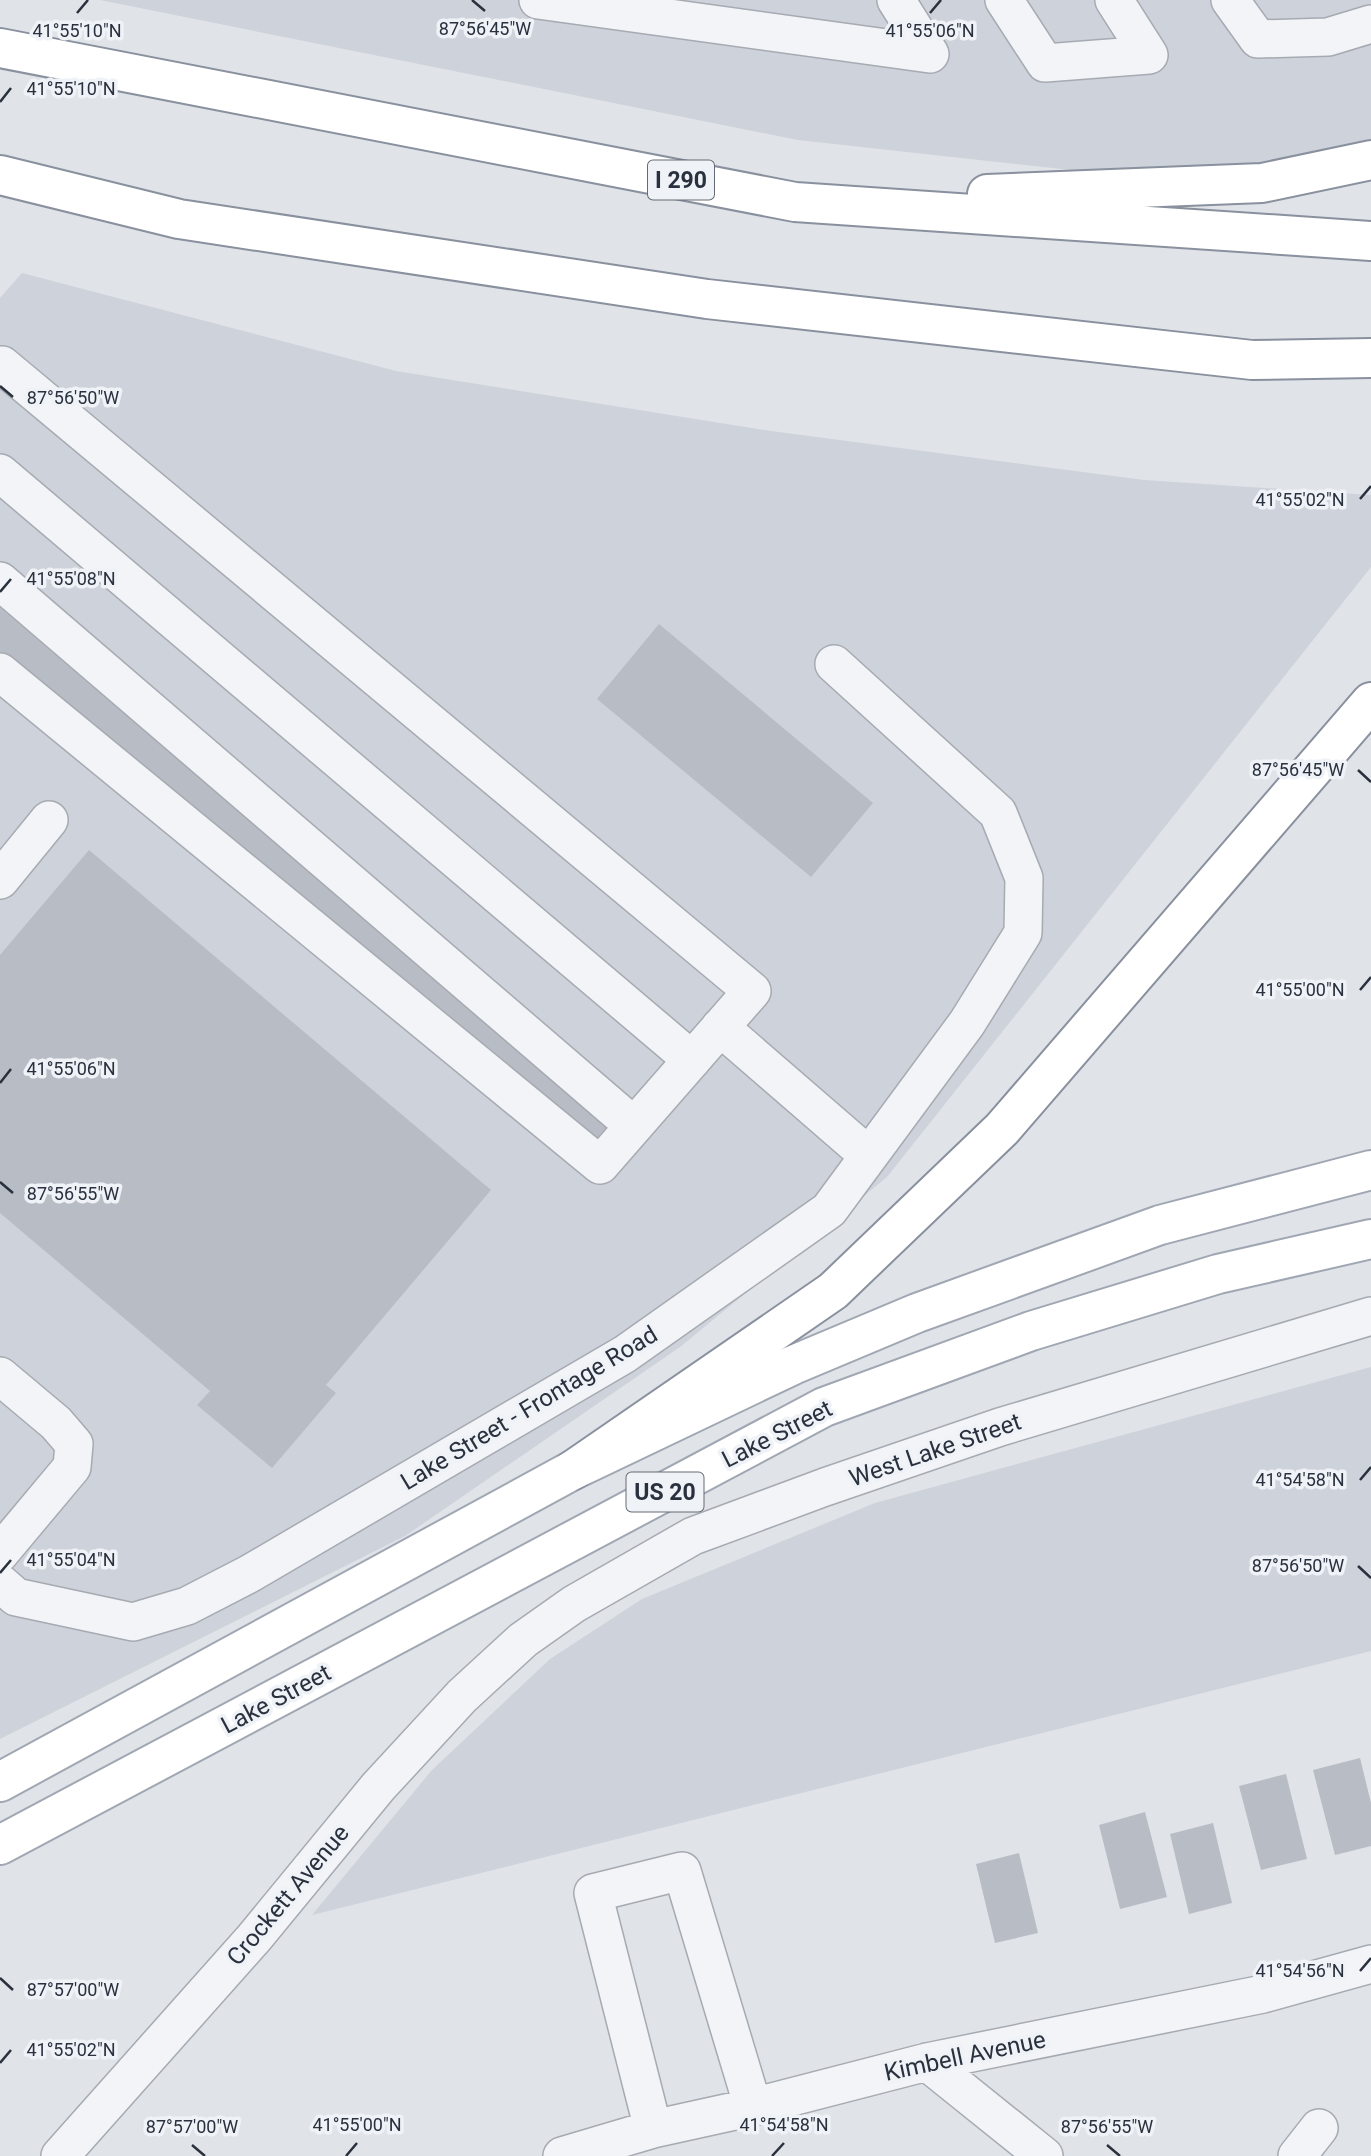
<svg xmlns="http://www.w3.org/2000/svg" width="1371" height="2156" viewBox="0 0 1371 2156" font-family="Roboto,sans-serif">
<rect width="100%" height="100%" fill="#e0e3e8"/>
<path fill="#ced2da" d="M100 0H1371V142L1276 163 1080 171 798 140Z
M22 273 396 371 771 431 1144 480 1371 495V567L887 1177 680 1347 405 1536 0 1739V298Z
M1371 1367V1651L312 1915 432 1770 550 1659 642 1599 875 1503Z"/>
<path fill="#b8bcc4" d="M0 593 627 1126 600 1159 0 657Z
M659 624 873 803 811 877 597 699Z
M89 850 491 1190 326 1385 336 1393 272 1468 197 1405 210 1391 0 1213V955Z
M1360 1758 1371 1803V1846L1335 1855 1313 1770Z
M1286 1774 1307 1859 1261 1870 1239 1786Z
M1145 1812 1167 1897 1120 1909 1099 1825Z
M1213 1823 1232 1903 1189 1914 1170 1834Z
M1019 1853 1038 1933 995 1943 976 1864Z"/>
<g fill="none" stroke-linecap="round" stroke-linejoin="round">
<g stroke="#a6aab2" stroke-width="40">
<path id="minor" d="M538 0 930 54 896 0
M1004 0 1045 63 1149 55 1114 0
M1230 0 1258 39 1328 37 1371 24
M0 367 2 365 752 991 600 1165 0 672
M0 473 692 1060
M0 581 634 1126
M0 880 49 820
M720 1027 869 1156
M0 1376 56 1423 74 1444 72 1467 0 1553
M0 1583 16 1597 133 1622 187 1606 249 1574 625 1354 829 1210 967 1023 1023 933 1024 878 998 813 834 664
M927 2062 1044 2156
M653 2129 593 1893 682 1871 753 2107
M60 2156 254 1938 378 1787 462 1696 523 1640 574 1604 693 1536 825 1487 1000 1427 1371 1316
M562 2156 653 2129 753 2107 927 2062 1263 1994 1371 1964
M1297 2156 1319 2128"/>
</g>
<g stroke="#a0a7b3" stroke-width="42">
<path id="major" d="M0 1782 573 1470 793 1365 917 1313 1160 1225 1371 1170
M0 1845 824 1407 1031 1331 1218 1274 1371 1239"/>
</g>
<g stroke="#89909e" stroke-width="42">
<path id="highway" d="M0 48 795 202 1371 241
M0 175 179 219 707 299 1252 360 1371 358
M987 194 1262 183 1371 160
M573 1470 833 1291 1002 1129 1371 702"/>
</g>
<use href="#minor" stroke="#f3f4f7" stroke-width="37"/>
<use href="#major" stroke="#fff" stroke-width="38"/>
<use href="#highway" stroke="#fff" stroke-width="38"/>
</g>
<path fill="none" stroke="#2a313e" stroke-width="2.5" d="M472 0 485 11M77 13 88 0M930 13 941 0M0 102 11 88M0 386 13 397M1360 499 1371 486M0 592 11 579M1358 770 1371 782M1360 990 1371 977M0 1083 11 1069M0 1182 13 1193M1360 1480 1371 1467M1358 1566 1371 1578M0 1573 11 1560M1360 1971 1371 1958M0 1978 13 1990M0 2063 11 2050M192 2145 205 2156M1107 2145 1120 2156M346 2156 357 2143M772 2156 784 2143"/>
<g text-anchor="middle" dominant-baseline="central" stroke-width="7" stroke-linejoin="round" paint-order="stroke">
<g fill="#eff2f6" stroke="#656b75" stroke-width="2">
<rect x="648" y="160.5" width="66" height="39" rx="5"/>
<rect x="626.5" y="1472.5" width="77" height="39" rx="5"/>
</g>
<g font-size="23" font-weight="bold" fill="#2a313e">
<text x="681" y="180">I 290</text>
<text x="665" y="1492">US 20</text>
</g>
<g font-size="24" fill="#2a313e" stroke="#eff2f6">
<text transform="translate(529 1408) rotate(-31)">Lake Street - Frontage Road</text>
<text transform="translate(777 1434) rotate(-27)">Lake Street</text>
<text transform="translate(935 1450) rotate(-19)">West Lake Street</text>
<text transform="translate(276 1699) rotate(-28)">Lake Street</text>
<text transform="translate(288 1895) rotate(-50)">Crockett Avenue</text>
<text transform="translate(965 2056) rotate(-12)">Kimbell Avenue</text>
</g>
</g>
<g font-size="18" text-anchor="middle" fill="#2a313e" stroke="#eff2f6" stroke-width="7" stroke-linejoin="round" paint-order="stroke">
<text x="485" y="35">87°56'45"W</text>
<text x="77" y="37">41°55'10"N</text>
<text x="930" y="37">41°55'06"N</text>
<text x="71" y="95">41°55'10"N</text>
<text x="73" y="404">87°56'50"W</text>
<text x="1300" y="506">41°55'02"N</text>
<text x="71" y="585">41°55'08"N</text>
<text x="1298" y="776">87°56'45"W</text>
<text x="1300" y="996">41°55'00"N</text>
<text x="71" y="1075">41°55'06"N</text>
<text x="73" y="1200">87°56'55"W</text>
<text x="1300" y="1486">41°54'58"N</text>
<text x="71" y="1566">41°55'04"N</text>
<text x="1298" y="1572">87°56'50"W</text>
<text x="1300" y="1977">41°54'56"N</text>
<text x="73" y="1996">87°57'00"W</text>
<text x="71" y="2056">41°55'02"N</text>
<text x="357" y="2131">41°55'00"N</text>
<text x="784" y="2131">41°54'58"N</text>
<text x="192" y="2133">87°57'00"W</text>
<text x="1107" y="2133">87°56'55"W</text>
</g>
</svg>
